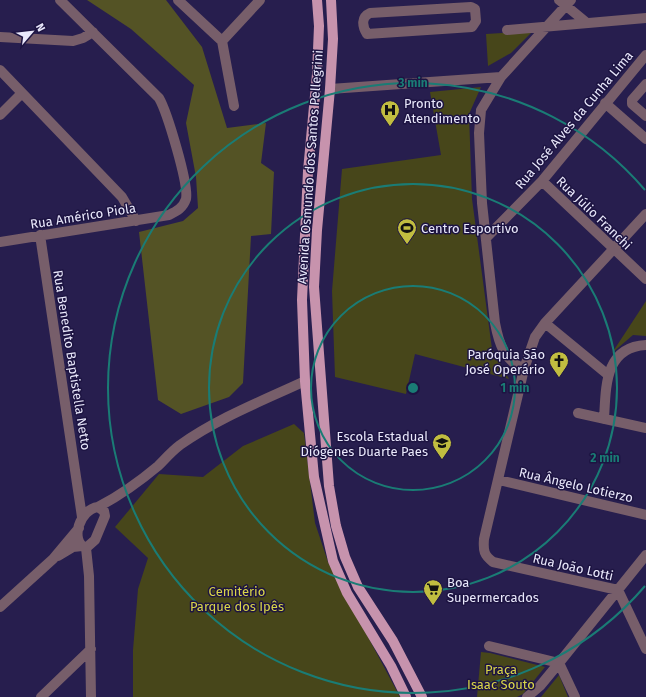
<svg xmlns="http://www.w3.org/2000/svg" width="646" height="697" viewBox="0 0 646 697" font-family="'Fira Sans',sans-serif">
<rect width="100%" height="100%" fill="#271e4e"/>
<path fill="#47461a" d="M533 31 511 53 488 66 486 34Z
M481 87 469 114 472 199 492 349 509 379 415 354 406 394 335 377 332 291 342 169 441 155 430 92Z
M646 301V336L633 335 612 353Z
M294 424 304 433 315 523 328 562 400 697H133V650L138 589 148 558 115 527 159 474 203 477 243 446Z
M481 652 490 653 545 667 523 694 517 697H477Z
M559 675 568 697H541Z"/>
<path fill="#545325" d="M87 0H166L202 47 227 128 266 123 261 163 274 172 271 234 251 236 243 383 229 397 181 414 158 400 139 232 183 221 198 208 196 177 186 123 194 85 131 29Z"/>
<g fill="none" stroke-linecap="round" stroke-linejoin="round">
<path stroke="#775e6a" stroke-width="10" d="M178 0 222 41 234 106
M559 0 587 23
M471 7 475 9 476 21 472 27 367 34C362 26 361 17 370 13Z
M507 30 646 18
M0 37 73 41 83 38 93 32
M222 41 260 0
M0 70 122 197 136 221
M646 84 632 100V104L646 116
M330 89 501 77
M605 103 646 139
M0 115 22 93
M542 181 646 279
M646 214 545 323 535 337 524 369 484 539C483 551 484 555 493 562L618 590 646 649
M40 235 82 517
M487 237 542 181 646 55
M0 242 169 215C177 211 183 208 186 199 189 184 167 112 159 98L60 0
M545 323 607 374
M524 369C504 360 499 344 495 323L482 203 479 133 481 110 501 77 571 0
M578 413 646 428
M604 419C606 388 604 347 646 345
M499 480 646 515
M98 507C119 496 139 482 158 466 165 459 172 451 180 445 218 418 262 401 305 381
M98 507 104 511 105 516 95 540 86 548C69 541 80 509 98 507Z
M86 548 89 576 91 697
M58 556 73 547 82 546
M0 607 53 559 79 528
M489 646 559 663
M559 663 575 697
M41 697 91 649
M527 697 540 686 559 663 646 555"/>
<path stroke="#c793ad" stroke-width="10" d="M317 0 319 26 317 74 308 171 302 300 305 381 314 477 333 561 347 593 391 666 406 697
M331 0 333 39 330 89 317 230 314 287 329 486 336 526 345 557 358 587 393 641 422 697"/>
</g>
<g fill="none" stroke="#1a7c75" stroke-width="2">
<circle cx="413" cy="388" r="102"/>
<circle cx="413" cy="388" r="204"/>
<path d="M645 586A305 305 0 1 1 645 190"/>
</g>
<defs>
<g id="hospital-pin" transform="scale(1)"><path d="M0 17L-7.5 6A9.5 9.5 0 1 1 7.5 6Z" fill="#c1bd40" stroke="#1d1442"/><path d="M-5-5h3v3.5h4V-5h3V5h-3V1.5h-4V5h-3Z" fill="#111"/></g>
<g id="stadium-pin" transform="scale(1)"><path d="M0 17L-7.5 6A9.5 9.5 0 1 1 7.5 6Z" fill="#c1bd40" stroke="#1d1442"/><path d="M0-5a6.5 5 0 1 0 0 10a6.5 5 0 1 0 0-10ZM-3.5-1.8h7v3.6h-7Z" fill="#111"/></g>
<g id="church-pin" transform="scale(1)"><path d="M0 17L-7.5 6A9.5 9.5 0 1 1 7.5 6Z" fill="#c1bd40" stroke="#1d1442"/><path d="M-1.2-6h2.4v3.5h3.3v2.4h-3.3V6h-2.4V-.1h-3.3v-2.4h3.3Z" fill="#111"/></g>
<g id="school-pin" transform="scale(1)"><path d="M0 17L-7.5 6A9.5 9.5 0 1 1 7.5 6Z" fill="#c1bd40" stroke="#1d1442"/><path d="M0-5L7-2L0 1L-7-2ZM-4 1L0 2.5L4 1V4Q0 6-4 4Z" fill="#111"/></g>
<g id="supermarket-pin" transform="scale(1)"><path d="M0 17L-7.5 6A9.5 9.5 0 1 1 7.5 6Z" fill="#c1bd40" stroke="#1d1442"/><path d="M-6-5.5h2.5l.6 2H6L4.5 2H-2.5L-4.4-4H-6ZM-1.5 3.2a1.3 1.3 0 1 0 .1 0ZM3 3.2a1.3 1.3 0 1 0 .1 0Z" fill="#111"/></g>
</defs>
<g fill-rule="evenodd">
<use href="#hospital-pin" x="390" y="110"/>
<use href="#stadium-pin" x="407" y="228"/>
<use href="#church-pin" x="559" y="361"/>
<use href="#school-pin" x="442" y="443"/>
<use href="#supermarket-pin" x="433" y="589"/>
</g>
<g text-anchor="middle" dominant-baseline="central" stroke-width="3" stroke-linejoin="round" paint-order="stroke">
<g font-size="13" fill="#e9e8fb" stroke="#1d1442" text-anchor="start">
<text x="404" y="103">Pronto<tspan x="404" dy="15">Atendimento</tspan></text>
<text x="421" y="228">Centro Esportivo</text>
<text x="545" y="354" text-anchor="end">Paróquia São<tspan x="545" dy="15">José Operário</tspan></text>
<text x="428" y="436" text-anchor="end">Escola Estadual<tspan x="428" dy="15">Diógenes Duarte Paes</tspan></text>
<text x="447" y="582">Boa<tspan x="447" dy="15">Supermercados</tspan></text>
</g>
<g font-size="13" fill="#e9e8fb" stroke="#1d1442">
<text transform="translate(574 120) rotate(-50)">Rua José Alves da Cunha Lima</text>
<text transform="translate(310 167) rotate(-86)">Avenida Osmundo dos Santos Pellegrini</text>
<text transform="translate(594 213) rotate(44)">Rua Júlio Franchi</text>
<text transform="translate(83 216) rotate(-9)">Rua Américo Piola</text>
<text transform="translate(72 360) rotate(81)">Rua Benedito Baptistella Netto</text>
<text transform="translate(576 485) rotate(13)">Rua Ângelo Lotierzo</text>
<text transform="translate(573 567) rotate(13)">Rua João Lotti</text>
</g>
<g font-size="13" fill="#d9d549" stroke="#1d1442">
<text x="237" y="591">Cemitério<tspan x="237" dy="15">Parque dos Ipês</tspan></text>
<text x="501" y="669">Praça<tspan x="501" dy="15">Isaac Souto</tspan></text>
</g>
</g>
<circle cx="413" cy="388" r="6" fill="#1a7c75" stroke="#1d1442" stroke-width="2"/>
<g font-size="12" text-anchor="middle" font-weight="bold" fill="#1a7c75" stroke="#1d1442" stroke-width="3" stroke-linejoin="round" paint-order="stroke">
<text x="413" y="87">3 min</text>
<text x="515" y="392">1 min</text>
<text x="605" y="462">2 min</text>
</g>
<g transform="translate(32 32) rotate(62)" stroke="#1d1442" stroke-width="3" paint-order="stroke">
<path d="M0-3L7 15L0 10L-7 15Z" fill="#e9e8fb"/>
<text y="-6" font-size="11" font-weight="bold" text-anchor="middle" fill="#e9e8fb">N</text>
</g>
</svg>
